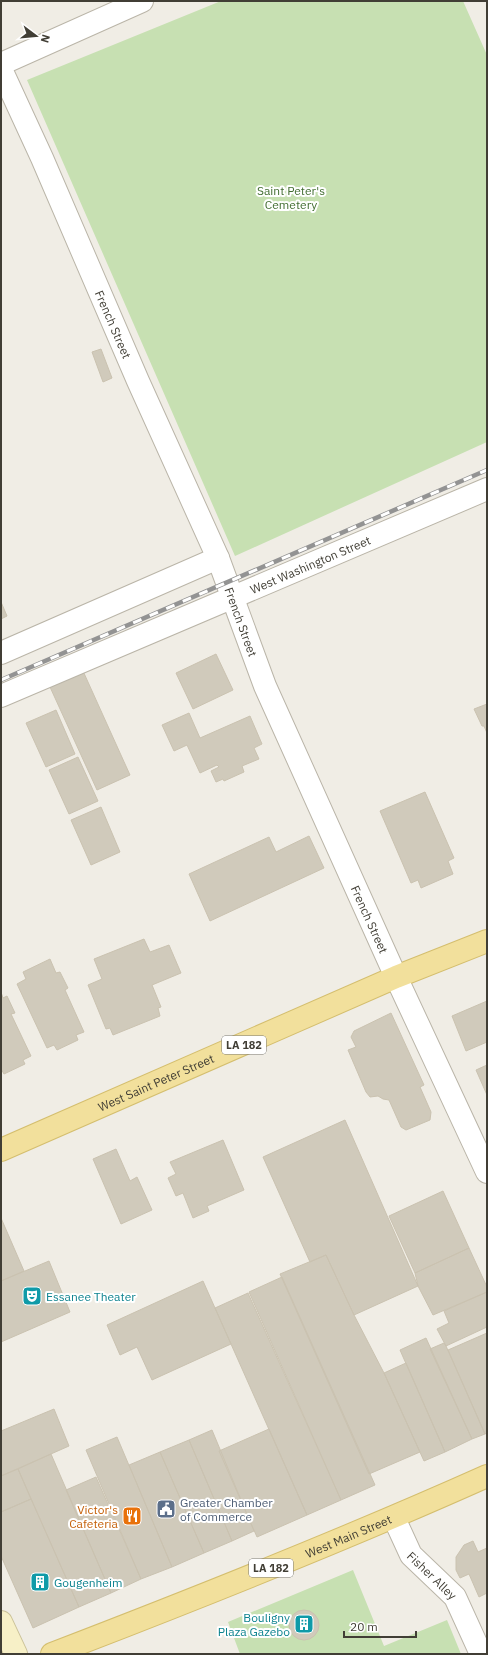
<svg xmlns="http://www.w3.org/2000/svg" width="488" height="1655" viewBox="0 0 488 1655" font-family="'IBM Plex Sans',sans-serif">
<rect width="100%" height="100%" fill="#f0ede5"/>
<path fill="#c7e0b2" d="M221 1H463L487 55V442L235 556 27 80Z
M353 1570 384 1646 447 1620 461 1654H240L228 1622Z"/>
<path fill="#d0cabb" stroke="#cac2b0" d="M101 349 112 378 103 382 92 352Z
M1 602 7 616 1 619Z
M216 654 233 690 193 709 176 673Z
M83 671 130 775 97 790 50 687Z
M487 704V733L484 726H482L474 709Z
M56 710 75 754 46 767 26 723Z
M189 713 200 738 250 716 262 744 254 748 259 759 242 766 244 772 224 781 223 779 216 782 211 771 219 767 217 765 200 773 187 745 174 751 162 725Z
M78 757 98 801 69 814 49 770Z
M425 792 454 858 448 861 453 874 421 888 418 880 411 883 380 811Z
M101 807 120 852 91 865 71 820Z
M309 836 324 868 210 921 189 874 269 837 276 852Z
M144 939 150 952 169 945 181 973 152 985 161 1007 158 1008 160 1016 113 1035 110 1028 106 1029 88 985 102 979 94 959Z
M50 959 56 973 60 972 68 988 65 990 84 1032 76 1035 78 1040 57 1050 54 1045 47 1048 17 984 26 979 23 972Z
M1 992 3 998 7 996 15 1013 11 1014 31 1056 23 1060 25 1064 4 1074 1 1069Z
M487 1001V1042L466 1051 452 1016Z
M391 1013 424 1085 420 1087 431 1112 430 1120 406 1130 401 1127 389 1100 383 1099 378 1096 370 1097 366 1092 348 1050 356 1047 351 1037 354 1031Z
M487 1065V1095L476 1070Z
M345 1120 418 1286 354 1315 326 1255 310 1262 263 1157Z
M223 1140 244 1190 207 1206 209 1211 193 1218 183 1193 176 1196 168 1178 176 1174 170 1162Z
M116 1149 130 1181 137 1177 152 1210 121 1224 93 1159Z
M443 1191 469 1248 415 1273 389 1216Z
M1 1218 24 1271 1 1281Z
M469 1248 487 1287V1292L433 1315 418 1286 415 1273Z
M326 1255 354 1315 384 1373 420 1452 369 1474 280 1274Z
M49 1261 70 1312 1 1342V1281Z
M282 1277 375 1485 341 1500 249 1292Z
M203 1281 231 1344 152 1380 137 1347 120 1355 107 1325Z
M487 1292V1327L446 1346 437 1329 449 1323 444 1311Z
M248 1293 341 1500 307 1515 215 1308Z
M487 1333V1433L485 1434 448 1350Z
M426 1338 472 1439 445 1452 400 1350Z
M444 1343 446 1346 485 1434 472 1439 430 1349Z
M406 1363 445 1452 424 1461 384 1373Z
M54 1409 69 1446 1 1476V1431Z
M269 1429 307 1515 257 1537 219 1451Z
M212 1430 254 1531 232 1541 189 1440Z
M117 1437 172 1567 141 1579 86 1450Z
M189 1440 232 1541 204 1553 160 1452Z
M160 1452 204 1553 172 1567 129 1465Z
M51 1454 111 1593 79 1607 18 1469Z
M18 1469 31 1499 1 1512V1476Z
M96 1477 141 1579 111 1593 66 1490Z
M31 1499 79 1607 33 1628 1 1556V1512Z
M473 1541 478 1552 487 1548V1593L479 1597 469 1574 460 1578 456 1570V1557L464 1545Z
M289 1625a15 15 0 1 1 30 0a15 15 0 1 1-30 0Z"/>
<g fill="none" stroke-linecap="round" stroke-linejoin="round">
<g stroke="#bab5a8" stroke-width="24">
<g id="street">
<path d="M1 64 142 1"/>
<path id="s1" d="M1 69 42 158 138 381 218 558 265 686 396 977 487 1172"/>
<path d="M1 653 218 558"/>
<path id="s2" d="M1 696 487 489"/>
<path id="s3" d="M394 1518 411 1555 455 1597 481 1654"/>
</g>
</g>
<g stroke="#cbc299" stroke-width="24">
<path id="secondary" d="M1 1622 16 1654"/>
</g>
<g stroke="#d4be6e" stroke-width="24">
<g id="primary">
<path id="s4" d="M1 1150 396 977 487 941"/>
<path id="s5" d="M52 1654C198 1598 344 1540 487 1476"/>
</g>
</g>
<use href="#street" stroke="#fff" stroke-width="22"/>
<use href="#secondary" stroke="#f7f0c7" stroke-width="22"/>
<use href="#primary" stroke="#f2e09c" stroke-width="22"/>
<g stroke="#939393" stroke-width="4.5">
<path id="rail" d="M1 680 487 470"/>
</g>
<use href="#rail" stroke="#fff" stroke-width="3" stroke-dasharray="9" stroke-linecap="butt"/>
</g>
<defs>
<g id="theatre-square" transform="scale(1)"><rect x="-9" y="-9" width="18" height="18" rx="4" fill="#0f9aa8" stroke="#fff"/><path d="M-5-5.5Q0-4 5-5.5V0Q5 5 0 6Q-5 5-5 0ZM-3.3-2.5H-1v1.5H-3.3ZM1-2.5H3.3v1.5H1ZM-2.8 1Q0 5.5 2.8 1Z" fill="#fff"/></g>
<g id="civic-square" transform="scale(1)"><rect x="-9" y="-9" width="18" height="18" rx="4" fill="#5c6f8a" stroke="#fff"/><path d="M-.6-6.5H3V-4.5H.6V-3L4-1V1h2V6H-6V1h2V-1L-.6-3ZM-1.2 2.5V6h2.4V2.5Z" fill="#fff"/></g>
<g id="restaurant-square" transform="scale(1)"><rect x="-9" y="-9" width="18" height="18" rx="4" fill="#e8710a" stroke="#fff"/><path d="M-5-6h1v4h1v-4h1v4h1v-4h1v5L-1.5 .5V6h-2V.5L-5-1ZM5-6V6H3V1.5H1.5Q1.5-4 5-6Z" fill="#fff"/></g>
<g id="building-square" transform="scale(1)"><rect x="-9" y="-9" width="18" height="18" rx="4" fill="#0f9aa8" stroke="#fff"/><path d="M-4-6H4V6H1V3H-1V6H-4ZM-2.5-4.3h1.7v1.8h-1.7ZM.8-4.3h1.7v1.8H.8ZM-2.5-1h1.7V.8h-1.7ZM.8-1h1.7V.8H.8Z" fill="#fff"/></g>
</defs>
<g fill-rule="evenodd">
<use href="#theatre-square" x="32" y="1296"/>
<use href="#civic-square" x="166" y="1509"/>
<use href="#restaurant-square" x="132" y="1516"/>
<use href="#building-square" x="40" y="1582"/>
<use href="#building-square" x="304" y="1624"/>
</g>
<g text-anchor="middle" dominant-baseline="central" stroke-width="4" stroke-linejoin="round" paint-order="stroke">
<g fill="#fff" stroke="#7a7872" stroke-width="1">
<rect x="222" y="1036" width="44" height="18" rx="3"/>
<rect x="249" y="1559" width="44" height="18" rx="3"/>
</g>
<g font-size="11" font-weight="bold" fill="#413e35">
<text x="244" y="1045">LA 182</text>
<text x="271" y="1568">LA 182</text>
</g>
<g font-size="12" fill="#416c30" stroke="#fff">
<text x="291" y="190">Saint Peter's<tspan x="291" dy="14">Cemetery</tspan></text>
</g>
<g font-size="12" fill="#413e35" stroke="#fff">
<text stroke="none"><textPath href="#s1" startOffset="279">French Street</textPath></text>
<text stroke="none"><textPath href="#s2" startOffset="336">West Washington Street</textPath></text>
<text stroke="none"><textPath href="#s1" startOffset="603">French Street</textPath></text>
<text stroke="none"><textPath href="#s1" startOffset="927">French Street</textPath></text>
<text stroke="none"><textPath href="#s4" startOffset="169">West Saint Peter Street</textPath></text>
<text stroke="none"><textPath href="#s5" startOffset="319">West Main Street</textPath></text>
<text stroke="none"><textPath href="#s3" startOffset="70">Fisher Alley</textPath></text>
</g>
<g font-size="12" fill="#0d838f" stroke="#fff" text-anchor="start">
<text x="46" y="1296">Essanee Theater</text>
<text x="54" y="1582">Gougenheim</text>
<text x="290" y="1617" text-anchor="end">Bouligny<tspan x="290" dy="14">Plaza Gazebo</tspan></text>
</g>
<g font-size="12" fill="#4e5e75" stroke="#fff" text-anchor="start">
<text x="180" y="1502">Greater Chamber<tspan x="180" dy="14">of Commerce</tspan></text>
</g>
<g font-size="12" fill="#c56008" stroke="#fff" text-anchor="end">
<text x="118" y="1509">Victor's<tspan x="118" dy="14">Cafeteria</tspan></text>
</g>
</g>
<rect width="488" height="1655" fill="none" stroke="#413e35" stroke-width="4"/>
<g transform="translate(36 36) rotate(106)" stroke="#ffffff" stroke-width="3" paint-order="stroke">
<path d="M0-3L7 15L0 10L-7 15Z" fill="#413e35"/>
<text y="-6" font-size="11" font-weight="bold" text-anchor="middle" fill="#413e35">N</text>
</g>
<path d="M344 1631v6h72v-6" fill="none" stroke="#413e35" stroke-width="2"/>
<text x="350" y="1631" font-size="12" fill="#413e35" stroke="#ffffff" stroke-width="3" paint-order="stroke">20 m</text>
</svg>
